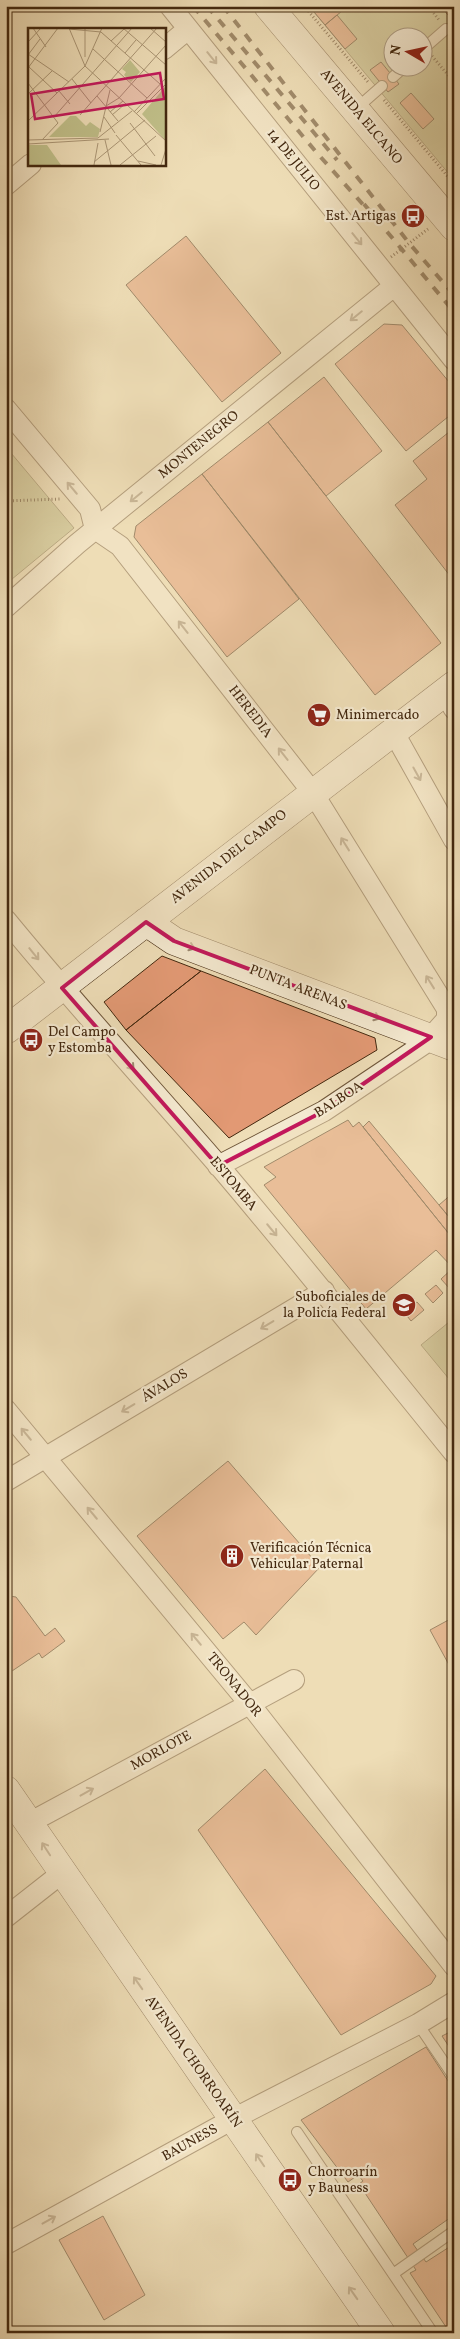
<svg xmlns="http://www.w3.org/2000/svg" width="460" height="2339" viewBox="0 0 460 2339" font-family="Vollkorn,serif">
<rect width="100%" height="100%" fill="#eeddb7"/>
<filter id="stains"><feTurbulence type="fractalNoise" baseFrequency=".004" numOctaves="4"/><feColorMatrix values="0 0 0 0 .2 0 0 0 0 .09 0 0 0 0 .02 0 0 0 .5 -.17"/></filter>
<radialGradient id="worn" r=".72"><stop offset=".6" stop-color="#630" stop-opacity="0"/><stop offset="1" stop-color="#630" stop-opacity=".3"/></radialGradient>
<path fill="#c0bf89" stroke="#82744c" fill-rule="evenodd" d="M309 6H454V180ZM392 38H422V68H392Z
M6 447 74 528 6 584Z
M454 1318V1385L421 1345Z"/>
<path fill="#e29974" stroke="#43280f" d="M309 6H339L342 11 325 25Z
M451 6H454V21L445 12Z
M337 15 357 39 345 49 325 25Z
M381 62 399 84 388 92 370 70Z
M411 93 434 119 423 129 400 103Z
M186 236 281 353 222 402 126 285Z
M384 324 402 325 454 388V412L406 451 335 364Z
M324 377 382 451 326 496 268 422Z
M268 422 441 643 375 695 202 474Z
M454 428V581L395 505 427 479 413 461Z
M202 474 299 599 227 657 134 537 136 526Z
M162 956 201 971 126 1030 104 1002Z
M201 971 375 1038 377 1050 229 1138 126 1030Z
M348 1120 353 1127 359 1122 454 1240V1269L436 1250 366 1309 264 1185 276 1177 264 1167Z
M369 1121 454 1223V1240L363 1127Z
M454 1192V1215L450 1218 439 1205Z
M453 1268 454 1286 450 1289 441 1279Z
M436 1285 443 1293 433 1303 425 1294Z
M417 1302 424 1310 411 1321 404 1312Z
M228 1461 320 1567 256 1635 244 1622 223 1639 137 1536Z
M9 1596 16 1597 45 1636 55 1628 65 1641 42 1658 39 1653 6 1675V1598Z
M454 1617V1674L430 1630Z
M265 1769 436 1976 431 1984 341 2035 198 1830Z
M454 2030V2054L442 2036Z
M426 2047 454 2090V2215L413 2244 426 2262 454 2244V2333H450L410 2273 416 2270 359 2184 363 2181 358 2175 348 2182 301 2120Z
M103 2216 145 2295 104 2320 59 2240Z"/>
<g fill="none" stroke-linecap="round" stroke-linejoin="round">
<g stroke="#6e5539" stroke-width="12">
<path id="lane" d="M422 50 446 29
M393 77 403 68
M357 108 382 86
M418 2024 454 2077
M297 2132 433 2333
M393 2274 454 2231"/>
</g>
<g stroke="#6e5539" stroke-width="22">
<path id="street" d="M170 6 454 360
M164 49 188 29
M6 185 31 164
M6 409 90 509 95 529 120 546 313 793 447 1009V1019L431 1037
M6 607 77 544 394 286
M444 693 454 709
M393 731 454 840
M6 920C75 1004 148 1084 219 1166 299 1260 376 1357 454 1453
M218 1166 324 1111 439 1034
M6 1410 249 1703 454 1966
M6 1481 324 1291
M29 1823 294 1680
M6 1917 62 1873
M6 2244 233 2119 418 2024 454 2002"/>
</g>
<g stroke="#43280f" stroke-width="29">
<path id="secondary" d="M268 6 454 227
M146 922 174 941 454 1047
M6 1030 454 685
M6 1790 381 2333"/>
</g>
<path stroke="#43280f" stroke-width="3" stroke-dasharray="1 2.5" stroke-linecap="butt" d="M304 6 368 82
M438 6 432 11 439 20
M432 56 454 82
M384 100 454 184
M391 257 428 229
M6 501 60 499"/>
<use href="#lane" stroke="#f4e9d0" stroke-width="10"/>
<use href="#street" stroke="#f4e9d0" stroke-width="20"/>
<use href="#secondary" stroke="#f4e9d0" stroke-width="28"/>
<path stroke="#43280f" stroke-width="4" stroke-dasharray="9 9" stroke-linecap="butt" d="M193 6 317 153 367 209
M207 6 337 160
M223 6 409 243 454 295
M364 204 454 312"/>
</g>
<defs><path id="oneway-shaft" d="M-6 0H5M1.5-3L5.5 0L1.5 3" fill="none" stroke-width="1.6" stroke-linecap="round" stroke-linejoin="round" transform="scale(1.25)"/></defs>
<g stroke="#9c8870">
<use href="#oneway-shaft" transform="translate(212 58) rotate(51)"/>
<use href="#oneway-shaft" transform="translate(357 239) rotate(51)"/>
<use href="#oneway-shaft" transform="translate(356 316) rotate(141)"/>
<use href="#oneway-shaft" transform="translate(72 488) rotate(-130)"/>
<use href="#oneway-shaft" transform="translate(136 497) rotate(141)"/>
<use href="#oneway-shaft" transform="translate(183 627) rotate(-128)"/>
<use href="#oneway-shaft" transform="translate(283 754) rotate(-128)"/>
<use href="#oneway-shaft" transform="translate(417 774) rotate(61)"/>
<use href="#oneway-shaft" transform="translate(345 844) rotate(-122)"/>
<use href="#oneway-shaft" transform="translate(188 946) rotate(21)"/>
<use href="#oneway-shaft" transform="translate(34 954) rotate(51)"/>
<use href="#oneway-shaft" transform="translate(430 982) rotate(-122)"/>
<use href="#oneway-shaft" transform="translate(373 1016) rotate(21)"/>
<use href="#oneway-shaft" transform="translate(129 1064) rotate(49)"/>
<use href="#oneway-shaft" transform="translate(272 1230) rotate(50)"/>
<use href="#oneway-shaft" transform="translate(267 1325) rotate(149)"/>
<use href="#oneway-shaft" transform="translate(128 1408) rotate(149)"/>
<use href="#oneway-shaft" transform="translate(26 1434) rotate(-130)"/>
<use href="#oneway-shaft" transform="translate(92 1513) rotate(-130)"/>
<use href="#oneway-shaft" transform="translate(196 1639) rotate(-130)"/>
<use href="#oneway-shaft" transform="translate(87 1792) rotate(-29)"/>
<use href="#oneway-shaft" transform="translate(46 1849) rotate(-123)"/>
<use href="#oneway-shaft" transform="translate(138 1983) rotate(-125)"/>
<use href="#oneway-shaft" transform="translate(260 2160) rotate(-124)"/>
<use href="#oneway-shaft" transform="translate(49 2220) rotate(-29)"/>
<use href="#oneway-shaft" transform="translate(353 2293) rotate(-125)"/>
</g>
<path d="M0 0H460V2339H0ZM146 922 174 941 431 1037 324 1111 218 1166 62 988Z" fill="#eeddb7" fill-opacity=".55" fill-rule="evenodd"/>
<path fill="none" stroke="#c2185b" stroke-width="4" stroke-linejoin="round" d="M146 922 174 941 431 1037 324 1111 218 1166 62 988Z"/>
<defs>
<g id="bus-disc" transform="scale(1.25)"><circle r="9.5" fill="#8f2418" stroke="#f4e9d0"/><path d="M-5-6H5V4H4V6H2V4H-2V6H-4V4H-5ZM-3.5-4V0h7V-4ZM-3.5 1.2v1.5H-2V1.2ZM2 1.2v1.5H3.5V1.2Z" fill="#fff"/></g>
<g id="supermarket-disc" transform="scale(1.25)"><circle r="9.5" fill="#8f2418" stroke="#f4e9d0"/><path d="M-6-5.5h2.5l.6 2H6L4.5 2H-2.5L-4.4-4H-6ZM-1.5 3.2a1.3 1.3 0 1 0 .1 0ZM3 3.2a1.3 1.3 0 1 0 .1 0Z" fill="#fff"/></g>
<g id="university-disc" transform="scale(1.25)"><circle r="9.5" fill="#8f2418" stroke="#f4e9d0"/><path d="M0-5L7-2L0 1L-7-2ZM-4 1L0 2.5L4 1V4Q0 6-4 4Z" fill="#fff"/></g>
<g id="building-disc" transform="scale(1.25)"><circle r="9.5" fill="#8f2418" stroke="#f4e9d0"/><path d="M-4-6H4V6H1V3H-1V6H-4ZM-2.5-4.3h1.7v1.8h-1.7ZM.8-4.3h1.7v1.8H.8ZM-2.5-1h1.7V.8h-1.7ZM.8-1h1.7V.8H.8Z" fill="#fff"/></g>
</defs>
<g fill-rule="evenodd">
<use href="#bus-disc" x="413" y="216"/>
<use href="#supermarket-disc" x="319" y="715"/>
<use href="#bus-disc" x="31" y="1040"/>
<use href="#university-disc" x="404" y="1305"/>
<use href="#building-disc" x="232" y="1556"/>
<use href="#bus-disc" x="290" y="2180"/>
</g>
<g text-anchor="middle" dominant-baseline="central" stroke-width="4.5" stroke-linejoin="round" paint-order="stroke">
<g font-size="14" fill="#43280f" stroke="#f4e9d0">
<text transform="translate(361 117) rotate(50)">AVENIDA ELCANO</text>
<text transform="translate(293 160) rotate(51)">14 DE JULIO</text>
<text transform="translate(199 445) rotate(-39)">MONTENEGRO</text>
<text transform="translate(250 712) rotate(52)">HEREDIA</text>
<text transform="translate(229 857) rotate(-38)">AVENIDA DEL CAMPO</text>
<text transform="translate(298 988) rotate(21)">PUNTA ARENAS</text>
<text transform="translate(339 1100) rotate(-33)">BALBOA</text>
<text transform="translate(233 1184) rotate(50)">ESTOMBA</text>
<text transform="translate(165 1386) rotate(-31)">ÁVALOS</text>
<text transform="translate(234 1685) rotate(51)">TRONADOR</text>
<text transform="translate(161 1751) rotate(-29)">MORLOTE</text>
<text transform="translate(193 2062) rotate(55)">AVENIDA CHORROARÍN</text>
<text transform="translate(190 2143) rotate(-29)">BAUNESS</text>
</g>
<g font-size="14" fill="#43280f" stroke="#f4e9d0" text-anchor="start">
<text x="396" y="216" text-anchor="end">Est. Artigas</text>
<text x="336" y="715">Minimercado</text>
<text x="48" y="1032">Del Campo<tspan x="48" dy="16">y Estomba</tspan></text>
<text x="386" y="1297" text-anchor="end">Suboficiales de<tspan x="386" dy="16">la Policía Federal</tspan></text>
<text x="250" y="1548">Verificación Técnica<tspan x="250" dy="16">Vehicular Paternal</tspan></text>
<text x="308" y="2172">Chorroarín<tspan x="308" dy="16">y Bauness</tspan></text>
</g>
</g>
<g transform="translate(28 28)">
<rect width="138" height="138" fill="#eeddb7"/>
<path d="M102 32 112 44 103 54 96 47 98 44 94 41ZM137 59V112L114 86ZM42 88H48L58 98 62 94 72 101 70 109H21ZM0 117H19L33 137H0Z" fill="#c0bf89"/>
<path fill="none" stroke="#aa9574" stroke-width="1" d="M5 0 18 19M41 0 57 38 138 113M57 0V29M95 0 138 37M122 0 138 14M41 1 73 4 132 56M83 13 96 1M0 14 13 0M65 21 119 70M97 25 108 12M0 26 41 54M0 27 12 11M1 39 29 65M0 40 30 0M44 51 63 75M0 55 30 95 14 112M31 63 42 76M0 66 24 43M69 68 90 93M78 78 91 70 138 17M82 84 95 73M106 84 138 50M108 86 138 56M52 87 129 0M84 87 97 76M26 89 104 0M76 89 87 105M0 93 57 38 74 0M102 95 127 128M72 104 82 62M88 107 113 137M0 112 70 110 104 83M77 112 83 137M0 116 81 111M110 133 128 137M66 134 117 92M66 137 70 115M92 137 128 108M133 137 138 121"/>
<path fill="#c2185b" fill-opacity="0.15" stroke="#c2185b" stroke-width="2.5" d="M132 45 136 71 7 91 3 66Z"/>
<rect width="138" height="138" fill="none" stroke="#43280f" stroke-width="2.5"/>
</g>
<rect width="460" height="2339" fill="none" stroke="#eeddb7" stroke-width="25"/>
<rect x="8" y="8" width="445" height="2324" fill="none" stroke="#43280f" stroke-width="2.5"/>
<rect x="12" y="12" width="435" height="2314" fill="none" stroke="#43280f"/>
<g transform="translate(408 52) rotate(279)"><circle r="24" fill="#f4e9d0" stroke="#ad9c83"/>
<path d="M0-4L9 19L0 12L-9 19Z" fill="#8f2418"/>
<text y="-8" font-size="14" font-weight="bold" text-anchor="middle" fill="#43280f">N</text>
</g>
<rect width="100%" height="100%" filter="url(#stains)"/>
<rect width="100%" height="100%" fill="url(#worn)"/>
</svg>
